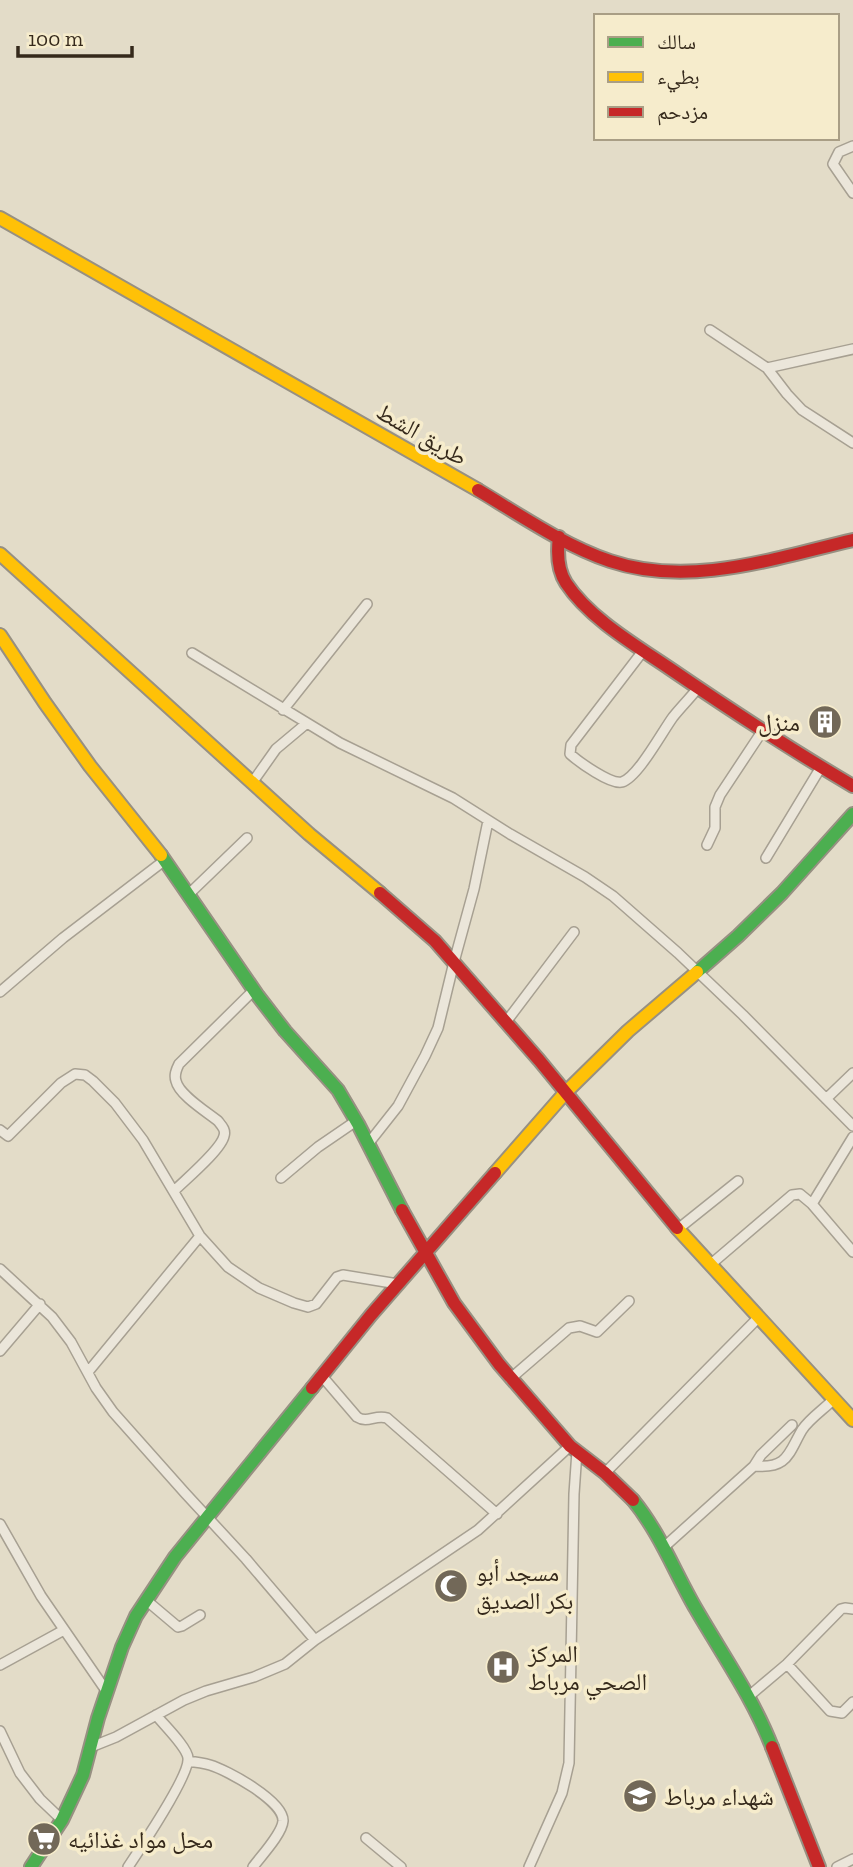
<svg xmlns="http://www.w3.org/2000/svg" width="853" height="1867" viewBox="0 0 853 1867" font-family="'Zilla Slab','Noto Naskh Arabic',serif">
<rect width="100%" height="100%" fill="#e3dcc8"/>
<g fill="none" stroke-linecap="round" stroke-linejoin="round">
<g stroke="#a7a092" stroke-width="12">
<path id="street" d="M853 146 839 152 833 164 853 193
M710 330 767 368 787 394 802 410 853 443
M767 368 853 349
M643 651 571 745 570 754C579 762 611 785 622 782 638 777 662 732 673 717 681 707 690 698 698 688
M192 653 340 743 453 798 510 834 585 877 613 896 678 953 743 1015 853 1126
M283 710 367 604
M252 783 276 749 307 723
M707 845 715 828V807L720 795 763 730
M766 858 821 767
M189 894 247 838
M0 992 63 938 165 860
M506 1022 574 932
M826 1099 853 1073
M0 1130 8 1136 61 1083 75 1074 85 1075 93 1081 115 1103 143 1140 200 1236 228 1267 259 1288 294 1303 308 1307 316 1304 337 1277 343 1275 398 1284
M853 1137 812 1204 853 1252
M368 1144 398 1106 425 1056 438 1028 454 962 474 889 488 821
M281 1178 318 1147 356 1121
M174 1191C185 1180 221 1150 224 1136 226 1130 222 1126 218 1121 207 1112 179 1095 176 1081 174 1075 176 1070 179 1064L254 990
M678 1229 738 1181
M710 1265 792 1195 800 1194 812 1204
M0 1269 52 1317 71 1342 96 1388 113 1412 185 1493 246 1559 315 1640
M0 1351 40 1304
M88 1372 200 1236
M321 1375 357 1417C368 1424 375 1414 387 1418L497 1514
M510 1379 569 1328 580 1326 597 1332 629 1301
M754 1466 761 1455 792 1425
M605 1473 759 1317
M0 1524 41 1596 107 1692
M663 1548 754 1466C788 1469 788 1454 802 1430 809 1419 824 1409 834 1399
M146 1600 178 1627 182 1626 200 1615
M787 1664 830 1711 842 1713 853 1702
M0 1665 64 1630
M748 1697 787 1664 841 1609 845 1608 853 1609
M0 1731 20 1773 40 1799 62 1820
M91 1747 116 1737 184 1700 206 1691 254 1677 285 1664 315 1640 478 1530 570 1446
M188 1761C196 1762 203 1763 210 1765 227 1770 284 1801 283 1821 282 1834 261 1856 253 1867
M366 1838 401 1867
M128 1867C140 1849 190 1775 188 1758 187 1747 164 1725 156 1715
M529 1867 562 1793 569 1763 574 1494 577 1451
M837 1867 853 1859"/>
</g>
<g stroke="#979082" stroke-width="16">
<path id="fast" d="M161 855 258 996 285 1031 338 1090 358 1124 402 1210
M697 972 738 936 782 893 853 814
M633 1500C660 1533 675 1573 696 1609 722 1654 753 1698 772 1747
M31 1867 62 1820 83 1775 98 1718 122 1647 136 1616 175 1557 312 1388"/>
</g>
<g stroke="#979082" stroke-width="16">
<path id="slow" d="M0 218 478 490
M0 554 309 834 380 893
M0 635 45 703 90 766 161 855
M495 1173 565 1093 628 1031 697 972
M677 1228 853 1420"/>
</g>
<g stroke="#979082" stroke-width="16">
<path id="jam" d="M478 490C520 515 563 545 610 561 690 588 775 558 853 540
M559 537C557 553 557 569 566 583 589 618 635 645 669 668 729 709 790 749 853 786
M380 893 435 941 539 1060 677 1228
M402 1210 454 1303 499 1364 570 1446 605 1473 633 1500
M312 1388 371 1315 495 1173
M772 1747 819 1867"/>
</g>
<use href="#street" stroke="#ebe6da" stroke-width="9"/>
<use href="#fast" stroke="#4caf50" stroke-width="12"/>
<use href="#slow" stroke="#ffc107" stroke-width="12"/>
<use href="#jam" stroke="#c62828" stroke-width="12"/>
</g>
<defs>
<g id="building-disc" transform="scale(1.75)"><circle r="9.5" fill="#726858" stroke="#f6eccc"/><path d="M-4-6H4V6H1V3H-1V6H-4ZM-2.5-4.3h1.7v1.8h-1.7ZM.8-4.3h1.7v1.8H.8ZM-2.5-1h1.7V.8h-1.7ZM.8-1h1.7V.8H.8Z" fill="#fff"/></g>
<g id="mosque-disc" transform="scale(1.75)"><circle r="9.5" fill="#726858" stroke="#f6eccc"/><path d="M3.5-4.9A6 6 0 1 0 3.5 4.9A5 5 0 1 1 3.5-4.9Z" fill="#fff"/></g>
<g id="hospital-disc" transform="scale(1.75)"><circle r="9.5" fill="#726858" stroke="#f6eccc"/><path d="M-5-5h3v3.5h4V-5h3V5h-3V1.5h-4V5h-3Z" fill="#fff"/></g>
<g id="school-disc" transform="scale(1.75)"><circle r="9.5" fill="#726858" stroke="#f6eccc"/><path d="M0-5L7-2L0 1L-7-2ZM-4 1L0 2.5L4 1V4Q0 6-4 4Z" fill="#fff"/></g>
<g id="supermarket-disc" transform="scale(1.75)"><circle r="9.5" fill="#726858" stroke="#f6eccc"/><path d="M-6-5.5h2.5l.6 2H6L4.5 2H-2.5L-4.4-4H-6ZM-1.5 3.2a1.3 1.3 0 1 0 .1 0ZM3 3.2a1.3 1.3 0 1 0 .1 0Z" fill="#fff"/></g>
</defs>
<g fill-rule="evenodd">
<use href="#building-disc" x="825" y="722"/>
<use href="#mosque-disc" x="451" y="1586"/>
<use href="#hospital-disc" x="503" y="1667"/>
<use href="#school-disc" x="640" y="1796"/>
<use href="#supermarket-disc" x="44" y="1839"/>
</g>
<g text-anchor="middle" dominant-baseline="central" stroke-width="7" stroke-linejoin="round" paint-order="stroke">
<g font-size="24" fill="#35291b" stroke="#f6eccc">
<text transform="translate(422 434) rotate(30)">طريق الشط</text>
</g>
<g font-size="24" fill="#35291b" stroke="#f6eccc" text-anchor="start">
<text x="800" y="722" text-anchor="end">منزل</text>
<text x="476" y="1572">مسجد أبو<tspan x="476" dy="28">بكر الصديق</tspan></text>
<text x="528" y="1653">المركز<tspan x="528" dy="28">الصحي مرباط</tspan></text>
<text x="664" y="1796">شهداء مرباط</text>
<text x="68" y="1839">محل مواد غذائيه</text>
</g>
</g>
<rect x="594" y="14" width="245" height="126" fill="#f6eccc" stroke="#a99e85" stroke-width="2"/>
<rect x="608" y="37" width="35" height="10" fill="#4caf50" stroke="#a99e85" stroke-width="2"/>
<text x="657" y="49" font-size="21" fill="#35291b">سالك</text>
<rect x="608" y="72" width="35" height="10" fill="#ffc107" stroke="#a99e85" stroke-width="2"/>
<text x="657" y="84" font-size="21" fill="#35291b">بطيء</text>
<rect x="608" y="107" width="35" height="10" fill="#c62828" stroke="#a99e85" stroke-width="2"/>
<text x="657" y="119" font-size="21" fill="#35291b">مزدحم</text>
<path d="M18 46v10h114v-10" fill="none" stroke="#35291b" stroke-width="3.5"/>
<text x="28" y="46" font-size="21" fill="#35291b" stroke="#f6eccc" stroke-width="5" paint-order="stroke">100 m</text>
</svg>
